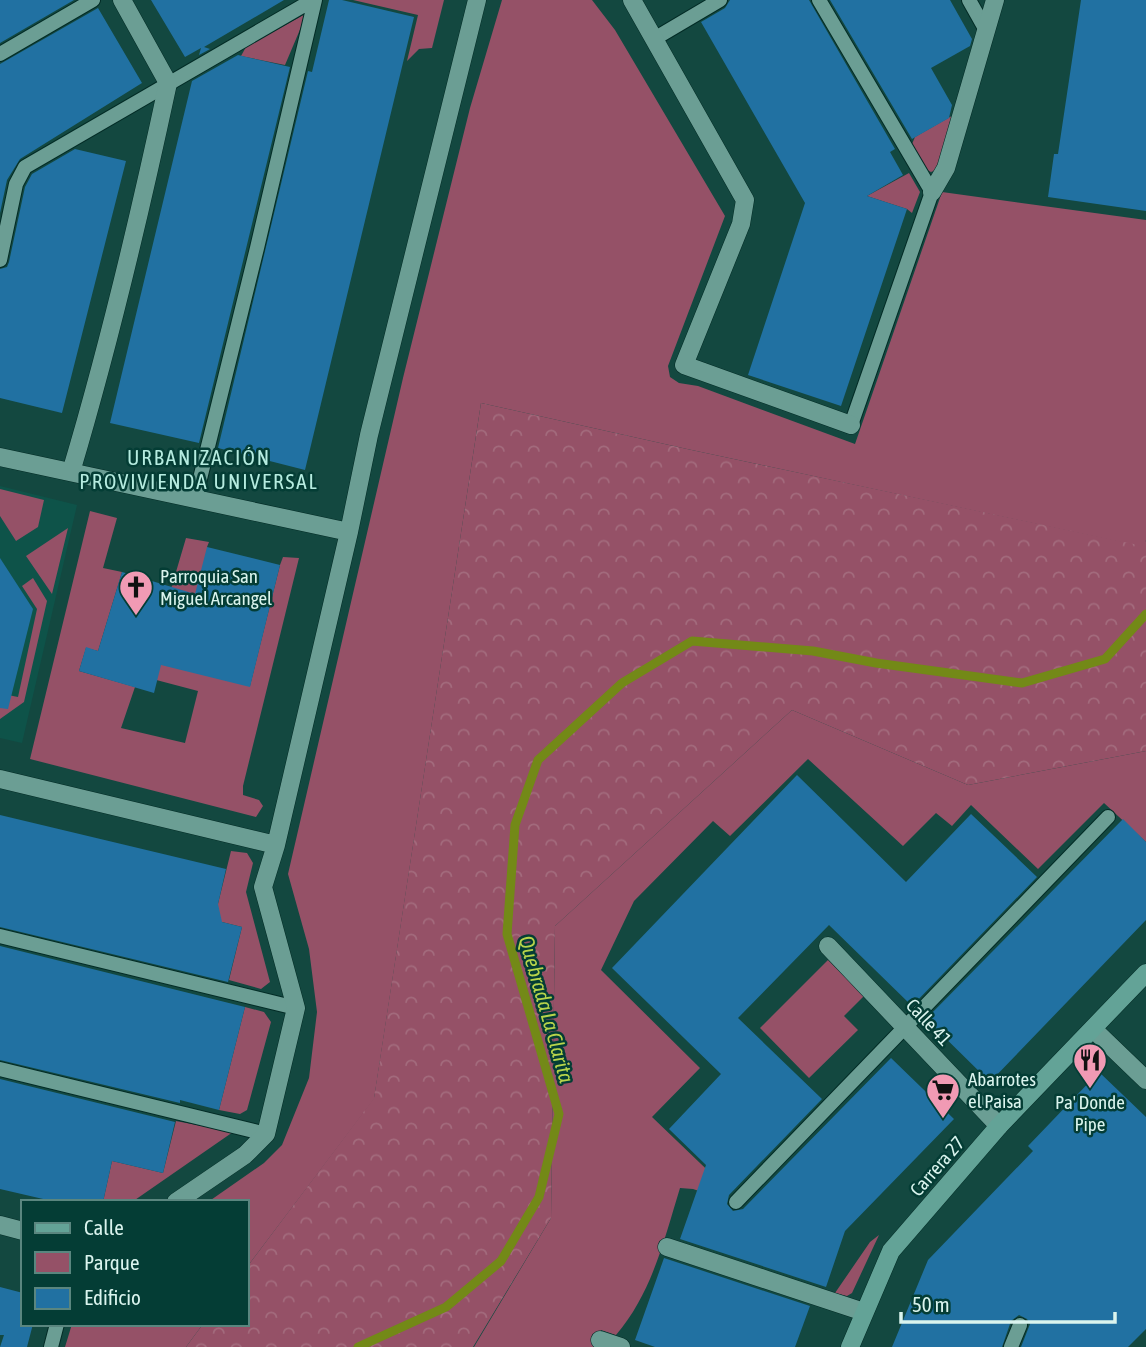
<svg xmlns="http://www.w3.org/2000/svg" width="1146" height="1347" viewBox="0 0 1146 1347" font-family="'Asap Condensed',sans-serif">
<defs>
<pattern id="forest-crowns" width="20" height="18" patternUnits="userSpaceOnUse" patternTransform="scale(1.75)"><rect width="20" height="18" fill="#955167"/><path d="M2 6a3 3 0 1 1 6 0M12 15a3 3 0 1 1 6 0" fill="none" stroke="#a36b7d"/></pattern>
</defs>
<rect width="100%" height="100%" fill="#134840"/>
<path fill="#0e5349" d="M0 486 77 505 22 743 0 738Z"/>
<path fill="#955167" d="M353 0H444L432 48 419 49 407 61 418 15Z
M502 0H592L615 30 725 216 668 366 670 377 679 383 698 386 855 444 942 192 1146 220V540L1144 547 687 449 481 403 374 1099 247 1267V1202H208L264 1163 282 1145 309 1078 317 1012 309 949 288 874 403 378 470 108Z
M307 13 285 65 241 56 246 47Z
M957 113 938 169 931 172 927 170 912 144 915 137Z
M909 173 920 192 912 213 907 209 867 196Z
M0 489 44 500 38 527 16 541 0 516Z
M90 511 117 518 103 568 122 572 98 651 86 648 79 671 135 687 121 728 185 743 198 691 145 677 186 538 209 542 207 547 250 686 280 565 283 557 299 558 243 786V795L259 800 263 806 256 817 30 759Z
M68 528 52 594 26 556Z
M33 578 47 601 24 702 0 719V700L8 695 18 697 37 609 22 586Z
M792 710 968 785 1146 751V842L1104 803 1038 869 971 805 952 826 936 813 903 846 808 759 730 836 713 821 634 901 601 970 700 1068 652 1117 725 1187 714 1196 693 1189 680 1188C664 1240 652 1293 616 1335L601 1330 595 1347H474L551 1218 555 926Z
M231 851 247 853 253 863 246 892 270 982 261 989 229 980 242 927 214 920Z
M828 960 864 996 844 1016 858 1030 809 1078 760 1028Z
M245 1007 264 1012 271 1022 247 1110 240 1114 219 1110Z
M176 1121 233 1132 132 1202H103L112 1161 163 1173Z
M879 1235 852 1293 847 1296 835 1293 870 1242Z
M72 1324H203L186 1347H65Z"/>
<path fill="url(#forest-crowns)" d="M481 403 687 449 1143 546 1146 540V751L968 785 792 710 555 926 551 1218 473 1347H186L203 1324H247V1267L374 1098Z"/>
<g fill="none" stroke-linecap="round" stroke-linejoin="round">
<path stroke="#738917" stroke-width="9" d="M358 1347 446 1307 501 1261 539 1197 559 1114 507 934 515 825 538 760 622 683 692 641 813 651 876 663 1022 683 1105 659 1146 614"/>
</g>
<path fill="#2171a2" d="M0 0H74L0 43Z
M151 0H284L204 47 210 49 199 55 201 48 185 57Z
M329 0H342L414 17 305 470 218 448 308 71 312 72Z
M730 0H809L895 149 890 152 903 175 867 196 907 209 841 406 748 375 805 203 701 22 725 8Z
M830 0H950L972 39 970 46 931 68 952 105 949 118 912 139Z
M1081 0H1146V211L1048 197 1054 154H1058Z
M98 8 142 83 20 159 7 180 0 213V64Z
M238 55 290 67 199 443 110 423 192 81Z
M75 149 126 161 62 413 0 398V269L7 267 9 262 25 187 32 174Z
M207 547 280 565 250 687 161 665 154 693 79 671 86 647 98 651 122 572 195 594Z
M0 558 33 609 8 709 0 708Z
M797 775 906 882 971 814 1037 877 912 1006 829 925 738 1018 822 1099 729 1195 727 1204 733 1211 743 1209 891 1058 954 1119 845 1231 826 1287 680 1239 706 1165 669 1129 721 1074 612 968Z
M0 815 226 869 218 904 222 922 242 927 228 982 0 927Z
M1123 819 1146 842V920L990 1082 926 1019Z
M0 946 245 1007 219 1110 180 1100V1103L0 1060Z
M1099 1072 1146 1117V1329L1128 1347H1021L1030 1324 1027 1319 1019 1315 1011 1321 1002 1347H892L928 1260 1033 1151 1028 1146Z
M0 1079 175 1122 163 1173 112 1161 103 1202H56L0 1189Z
M664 1258 810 1306 795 1347H655L635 1340Z
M0 1287 23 1293V1324H33L27 1347H0L4 1335H0Z"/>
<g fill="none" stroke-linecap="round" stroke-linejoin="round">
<g stroke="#032c26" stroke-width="16">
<path id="lane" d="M819 0 932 192 851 425
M969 0 987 32
M654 39 720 0
M0 54 93 0
M0 260 16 184 25 167 313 0
M195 499 257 248 315 0
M0 936 296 1008
M0 1069 266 1134
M736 1202 1108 817
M51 1347 57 1324
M1011 1347 1020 1325"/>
</g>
<g stroke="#032c26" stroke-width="19">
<path id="street" d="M632 0 745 200 741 224 684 365 851 425
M932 192 946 168 995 0
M0 457 349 532
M71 472C109 345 140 214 168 83L122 0
M0 779 276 845
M828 946 999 1126
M1093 1029 1146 1080
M176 1202 245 1155 266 1134 296 1008 263 887 276 845 349 532 369 435 477 0
M0 1225 23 1231
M667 1247 864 1312
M600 1340 621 1347"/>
</g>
<g stroke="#032c26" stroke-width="19">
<path id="secondary" d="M850 1347 891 1251 999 1126 1146 973"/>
</g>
<use href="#lane" stroke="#6b9e94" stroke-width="14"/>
<use href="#street" stroke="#6b9e94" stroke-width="18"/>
<use href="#secondary" stroke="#63a397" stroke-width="18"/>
</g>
<defs>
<g id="church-pin" transform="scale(1.75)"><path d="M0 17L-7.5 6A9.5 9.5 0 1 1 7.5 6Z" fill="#f19ab4" stroke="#043d35"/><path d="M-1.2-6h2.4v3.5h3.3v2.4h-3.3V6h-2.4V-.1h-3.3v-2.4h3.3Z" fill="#111"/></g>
<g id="restaurant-pin" transform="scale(1.75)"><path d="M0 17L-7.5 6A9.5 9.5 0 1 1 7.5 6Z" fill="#f19ab4" stroke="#043d35"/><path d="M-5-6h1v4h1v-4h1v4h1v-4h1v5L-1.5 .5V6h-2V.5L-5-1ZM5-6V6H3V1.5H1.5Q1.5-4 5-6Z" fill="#111"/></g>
<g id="supermarket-pin" transform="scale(1.75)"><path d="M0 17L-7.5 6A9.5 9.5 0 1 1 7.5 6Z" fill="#f19ab4" stroke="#043d35"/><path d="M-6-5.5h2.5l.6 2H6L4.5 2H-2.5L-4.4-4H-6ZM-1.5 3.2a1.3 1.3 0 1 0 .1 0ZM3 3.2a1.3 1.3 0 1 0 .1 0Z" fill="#111"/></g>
</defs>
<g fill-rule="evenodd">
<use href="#church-pin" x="136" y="587"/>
<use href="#restaurant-pin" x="1090" y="1060"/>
<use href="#supermarket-pin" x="943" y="1090"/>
</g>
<g text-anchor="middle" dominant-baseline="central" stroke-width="5" stroke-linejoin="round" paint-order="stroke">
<g font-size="19" fill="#daf4ee" stroke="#043d35" text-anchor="start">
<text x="160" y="576">Parroquia San<tspan x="160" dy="22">Miguel Arcangel</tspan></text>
<text x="968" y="1079">Abarrotes<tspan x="968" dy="22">el Paisa</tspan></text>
<text x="1090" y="1102" text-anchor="middle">Pa' Donde<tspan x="1090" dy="22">Pipe</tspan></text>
</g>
<g font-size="19" fill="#daf4ee" stroke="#043d35">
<text transform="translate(929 1022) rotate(47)">Calle 41</text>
<text transform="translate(937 1166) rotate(-49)">Carrera 27</text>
</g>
<g font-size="21" letter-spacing="2" fill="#b6ece0" stroke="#043d35">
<text x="199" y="457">URBANIZACIÓN<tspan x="199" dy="24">PROVIVIENDA UNIVERSAL</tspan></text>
</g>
<g font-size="21" font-style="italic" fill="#b7d44b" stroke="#043d35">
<text transform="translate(547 1009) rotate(74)">Quebrada La Clarita</text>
</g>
</g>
<rect x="21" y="1200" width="228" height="126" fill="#043d35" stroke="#5a867f" stroke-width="2"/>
<rect x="35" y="1223" width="35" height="10" fill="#63a397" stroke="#5a867f" stroke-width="2"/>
<text x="84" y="1235" font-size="21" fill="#daf4ee">Calle</text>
<rect x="35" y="1252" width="35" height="21" fill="#955167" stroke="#5a867f" stroke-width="2"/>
<text x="84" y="1270" font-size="21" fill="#daf4ee">Parque</text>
<rect x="35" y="1288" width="35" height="21" fill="#2171a2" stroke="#5a867f" stroke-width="2"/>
<text x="84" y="1305" font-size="21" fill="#daf4ee">Edificio</text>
<path d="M901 1312v10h214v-10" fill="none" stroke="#daf4ee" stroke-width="3.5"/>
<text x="912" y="1312" font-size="21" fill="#daf4ee" stroke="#043d35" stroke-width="5" paint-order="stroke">50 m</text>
</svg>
